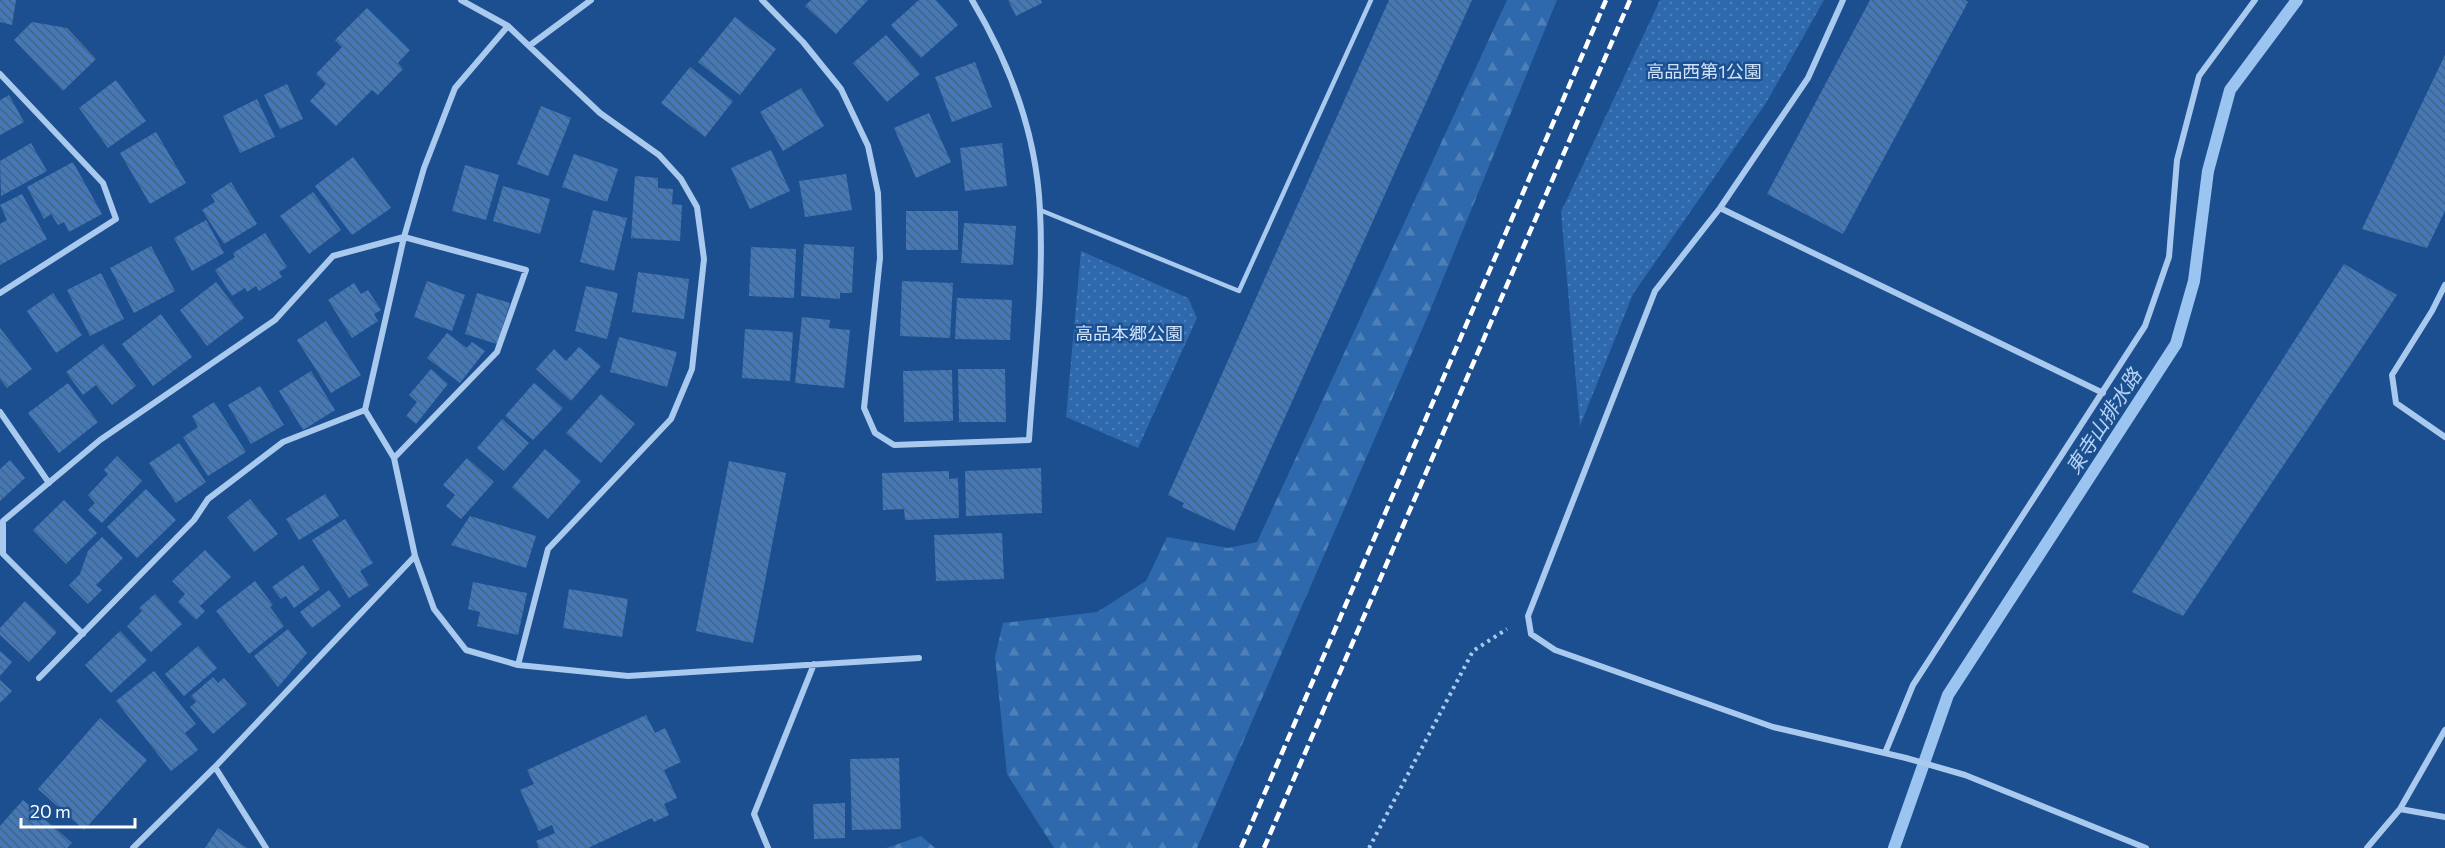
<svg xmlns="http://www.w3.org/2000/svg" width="2445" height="848" viewBox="0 0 2445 848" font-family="Commissioner,'Noto Sans JP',sans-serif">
<defs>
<pattern id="forest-firs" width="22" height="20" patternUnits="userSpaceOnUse" patternTransform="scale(1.5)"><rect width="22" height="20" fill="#2e69ad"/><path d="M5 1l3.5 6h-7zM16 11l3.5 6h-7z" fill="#4d80b9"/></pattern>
<pattern id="park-dots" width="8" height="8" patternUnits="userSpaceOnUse" patternTransform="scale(1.5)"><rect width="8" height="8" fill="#2e69ad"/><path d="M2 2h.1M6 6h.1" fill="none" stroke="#4d80b9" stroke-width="1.8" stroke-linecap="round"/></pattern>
<pattern id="building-back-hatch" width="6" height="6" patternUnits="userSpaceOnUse" patternTransform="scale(1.5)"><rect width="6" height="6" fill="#4478b7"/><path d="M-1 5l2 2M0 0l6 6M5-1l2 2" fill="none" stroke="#486282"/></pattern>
</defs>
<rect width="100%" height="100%" fill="#1b4f8f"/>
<path fill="url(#forest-firs)" d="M1507 0H1557L1427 318 1197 848H1054L1007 774 995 657 1003 623 1097 612 1146 581 1167 537 1228 548 1257 542Z
M921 836 935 848H886Z"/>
<path fill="url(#park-dots)" d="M1660 0H1824L1766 103 1633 294 1580 426 1561 212Z
M1081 251 1188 298 1197 318 1138 448 1066 417Z"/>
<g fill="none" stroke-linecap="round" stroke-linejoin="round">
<path stroke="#9cc4f0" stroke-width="12" d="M1894 848 1948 695 2176 344 2194 281 2208 171 2230 90 2297 0"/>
</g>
<path fill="url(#building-back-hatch)" d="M0 0H16L12 25 0 22Z
M811 0H868L836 34 805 6Z
M919 0H936L958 25 921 58 891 25Z
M1008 0H1041L1042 3 1016 16Z
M1389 0H1472L1234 531 1182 507 1184 503 1168 495Z
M1870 0H1965L1968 2 1843 234 1767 194Z
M367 8 410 50 398 63 403 69 378 95 372 90 336 126 310 101 326 84 316 74 342 47 335 40Z
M735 17 776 49 740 95 698 62Z
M32 22 67 28 96 59 63 91 14 40Z
M886 35 920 74 887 102 853 63Z
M2445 55V211L2427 248 2362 229Z
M975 62 992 107 952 122 935 77Z
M690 67 733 101 705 137 661 103Z
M116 80 146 121 108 148 79 108Z
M287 84 303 119 280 129 264 95Z
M801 88 824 126 783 151 760 112Z
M9 95 24 122 0 135V100Z
M257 99 275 137 240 153 223 116Z
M541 106 571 118 548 176 517 164Z
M929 113 951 162 916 178 894 128Z
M156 132 186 183 150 204 120 153Z
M31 143 47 171 1 196 0 161Z
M1002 143 1007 186 965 191 960 148Z
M771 150 790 191 750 209 731 168Z
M574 154 618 169 607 202 562 187Z
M353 157 391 208 352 235 315 186Z
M73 162 102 214 69 232 64 222 58 225 51 214 44 219 27 187Z
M465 165 499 175 486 220 452 211Z
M846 174 852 210 805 217 799 181Z
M635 176 658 178V188L673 189 672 204 682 205 680 241 631 238Z
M231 182 257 224 224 244 202 210 215 202 211 195Z
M503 186 550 199 540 234 493 221Z
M313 192 341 230 309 254 280 216Z
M22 194 47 239 0 265V224L7 220 0 205Z
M593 210 627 218 614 271 580 262Z
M906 211H958V250H906Z
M206 220 224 253 192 271 174 238Z
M964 223 1016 226 1013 265 961 263Z
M265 233 287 267 279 272 282 277 259 291 256 286 247 292 245 288 232 296 215 270 235 257 233 253Z
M804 244 854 247 852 293H840V299L801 296Z
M151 246 175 291 134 313 110 268Z
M751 247 796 249 794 298 749 296Z
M2344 264 2397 295 2183 616 2132 592Z
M638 272 689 279 684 319 632 312Z
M101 273 124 319 90 336 67 290Z
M427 281 465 295 452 331 414 317Z
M902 281 953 283 950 338 900 336Z
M216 282 244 318 207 346 180 310Z
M354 283 361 294 368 290 381 310 374 314 378 321 352 338 328 300Z
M586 286 618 293 607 339 575 331Z
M53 293 82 335 56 353 27 311Z
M477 293 510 303 497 344 465 334Z
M957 298 1012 300 1010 340 955 339Z
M161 314 192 357 153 386 122 344Z
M802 317 830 320 829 328 850 330 844 388 795 383Z
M326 321 361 375 331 393 297 340Z
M0 328 32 369 7 388 0 379Z
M745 329 793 332 790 381 742 378Z
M447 333 467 348 472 342 485 351 460 383 427 358Z
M619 337 677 352 667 387 610 372Z
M103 344 136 386 112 405 96 385 83 395 66 372Z
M579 347 601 366 571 401 536 369 554 349 566 361Z
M431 369 448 384 416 424 406 416 417 402 409 395Z
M958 369H1005L1006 422H959Z
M952 370 953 421 904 422 903 371Z
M311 371 335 410 303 430 279 391Z
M68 383 98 422 59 453 28 413Z
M534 383 563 408 533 440 505 416Z
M260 386 284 425 251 444 228 405Z
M601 394 635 424 601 463 566 433Z
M214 402 246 452 208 476 183 437 198 427 192 416Z
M502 419 529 443 504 471 477 448Z
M179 443 206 482 176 503 149 463Z
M545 449 581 481 548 519 512 487Z
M117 456 142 481 102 523 88 510 95 503 88 495 108 474 104 470Z
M467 458 494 482 461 519 446 506 455 495 443 485Z
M10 460 25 478 0 501V469Z
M729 461 786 473 753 643 696 631Z
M1041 468 1042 513 966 516 965 471Z
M949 471V479L958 478 959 518 905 520 904 509 883 510 882 473Z
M146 489 176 520 137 558 107 527Z
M325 494 339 516 299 540 286 519Z
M250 499 278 534 254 552 227 517Z
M64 500 97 533 66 564 33 530Z
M470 516 536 536 526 568 451 545Z
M345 519 373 563 360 571 369 585 349 598 312 540Z
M1002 533 1004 579 936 581 934 535Z
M102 537 123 558 96 585 102 590 88 604 69 585 80 574 88 551Z
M205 550 231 577 200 606 205 611 196 620 178 602 185 594 172 581Z
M303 565 320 589 294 608 286 596 281 599 272 587Z
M255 581 273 605 270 607 284 626 249 654 216 611Z
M473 582 527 593 518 635 477 626 480 612 468 609Z
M569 589 628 599 622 637 563 628Z
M329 590 341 606 312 628 300 612Z
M155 594 182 624 151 652 127 626 142 611 139 608Z
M25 601 57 632 29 662 0 635V628Z
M288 629 307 653 278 687 254 656Z
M120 631 147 660 111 693 85 665Z
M198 646 217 668 184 696 165 674Z
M0 651 12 662 0 676Z
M154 671 196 724 185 733 198 750 171 771 116 701Z
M213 677 218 683 224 678 247 704 213 734 190 707 196 702 191 696Z
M0 680 12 691 0 703Z
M646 715 655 733 665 728 681 762 664 770 677 798 664 804 669 815 654 822 652 818 588 848H539L536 841 555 833 552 825 539 831 520 790 534 784 527 770Z
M100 718 147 760 84 830 38 789Z
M899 758 901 829 852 830 850 759Z
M23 800 72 843 67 848H0V826Z
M845 803V838L814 839 813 804Z
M218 828 247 848H205Z"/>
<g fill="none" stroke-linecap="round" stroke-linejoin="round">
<path stroke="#a9c9ee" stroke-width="4" stroke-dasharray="3 4.5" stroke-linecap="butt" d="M1369 848 1473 651 1507 629"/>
<path stroke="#a9c9ee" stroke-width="4.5" d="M1040 210 1239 291 1371 0"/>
<path stroke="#a9c9ee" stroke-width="6" d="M461 0 508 26 529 46 591 0
M762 0 803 42 841 89 868 146 878 193 880 258 864 408 875 433 894 445 1029 440C1034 364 1044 287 1040 211 1037 137 1010 64 972 0
M1843 0 1808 78 1720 208 1655 291 1528 616 1531 634 1555 650 1773 727 1906 758 1965 775 2146 848
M508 26 455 88 424 168 404 237 365 410 394 458 415 556 434 609 466 650 518 665 628 676 919 658
M0 74 103 183 116 219 0 293
M1720 208 2103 393
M2445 285 2432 311 2392 375 2396 403 2445 437
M0 412 49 483
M83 634 3 554V521L100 440 275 320 333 256 404 237 526 270 497 352 394 458
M518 665 548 549 671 419 692 369 704 259 697 207 681 179 659 155 600 113 529 46
M39 678 194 520 208 499 283 442 365 410
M1885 753 1913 685 2145 326 2169 257 2177 160 2199 76 2255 0
M215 767 266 848
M2400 809 2445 817
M133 848 215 767 415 556
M768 848 754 814 814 664
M2367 848 2400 809 2445 730"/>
<path stroke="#fff" stroke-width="4.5" stroke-dasharray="10 4.5" stroke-linecap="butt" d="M1241 848 1606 0
M1264 848 1630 0"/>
</g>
<g text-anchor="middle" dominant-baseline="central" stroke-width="5" stroke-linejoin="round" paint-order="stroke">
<g font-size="18" fill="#cfe3fa" stroke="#1b4f8f">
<text x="1704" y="71">高品西第1公園</text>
<text x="1129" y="333">高品本郷公園</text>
</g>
<g font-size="20" font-style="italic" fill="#b5d3f5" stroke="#1b4f8f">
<text transform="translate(2103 421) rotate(-57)">東寺山排水路</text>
</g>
</g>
<path d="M21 818v9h114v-9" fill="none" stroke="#ffffff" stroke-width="3"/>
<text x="30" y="818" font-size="18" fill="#ffffff" stroke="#1b4f8f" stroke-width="4.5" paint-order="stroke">20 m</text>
</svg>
